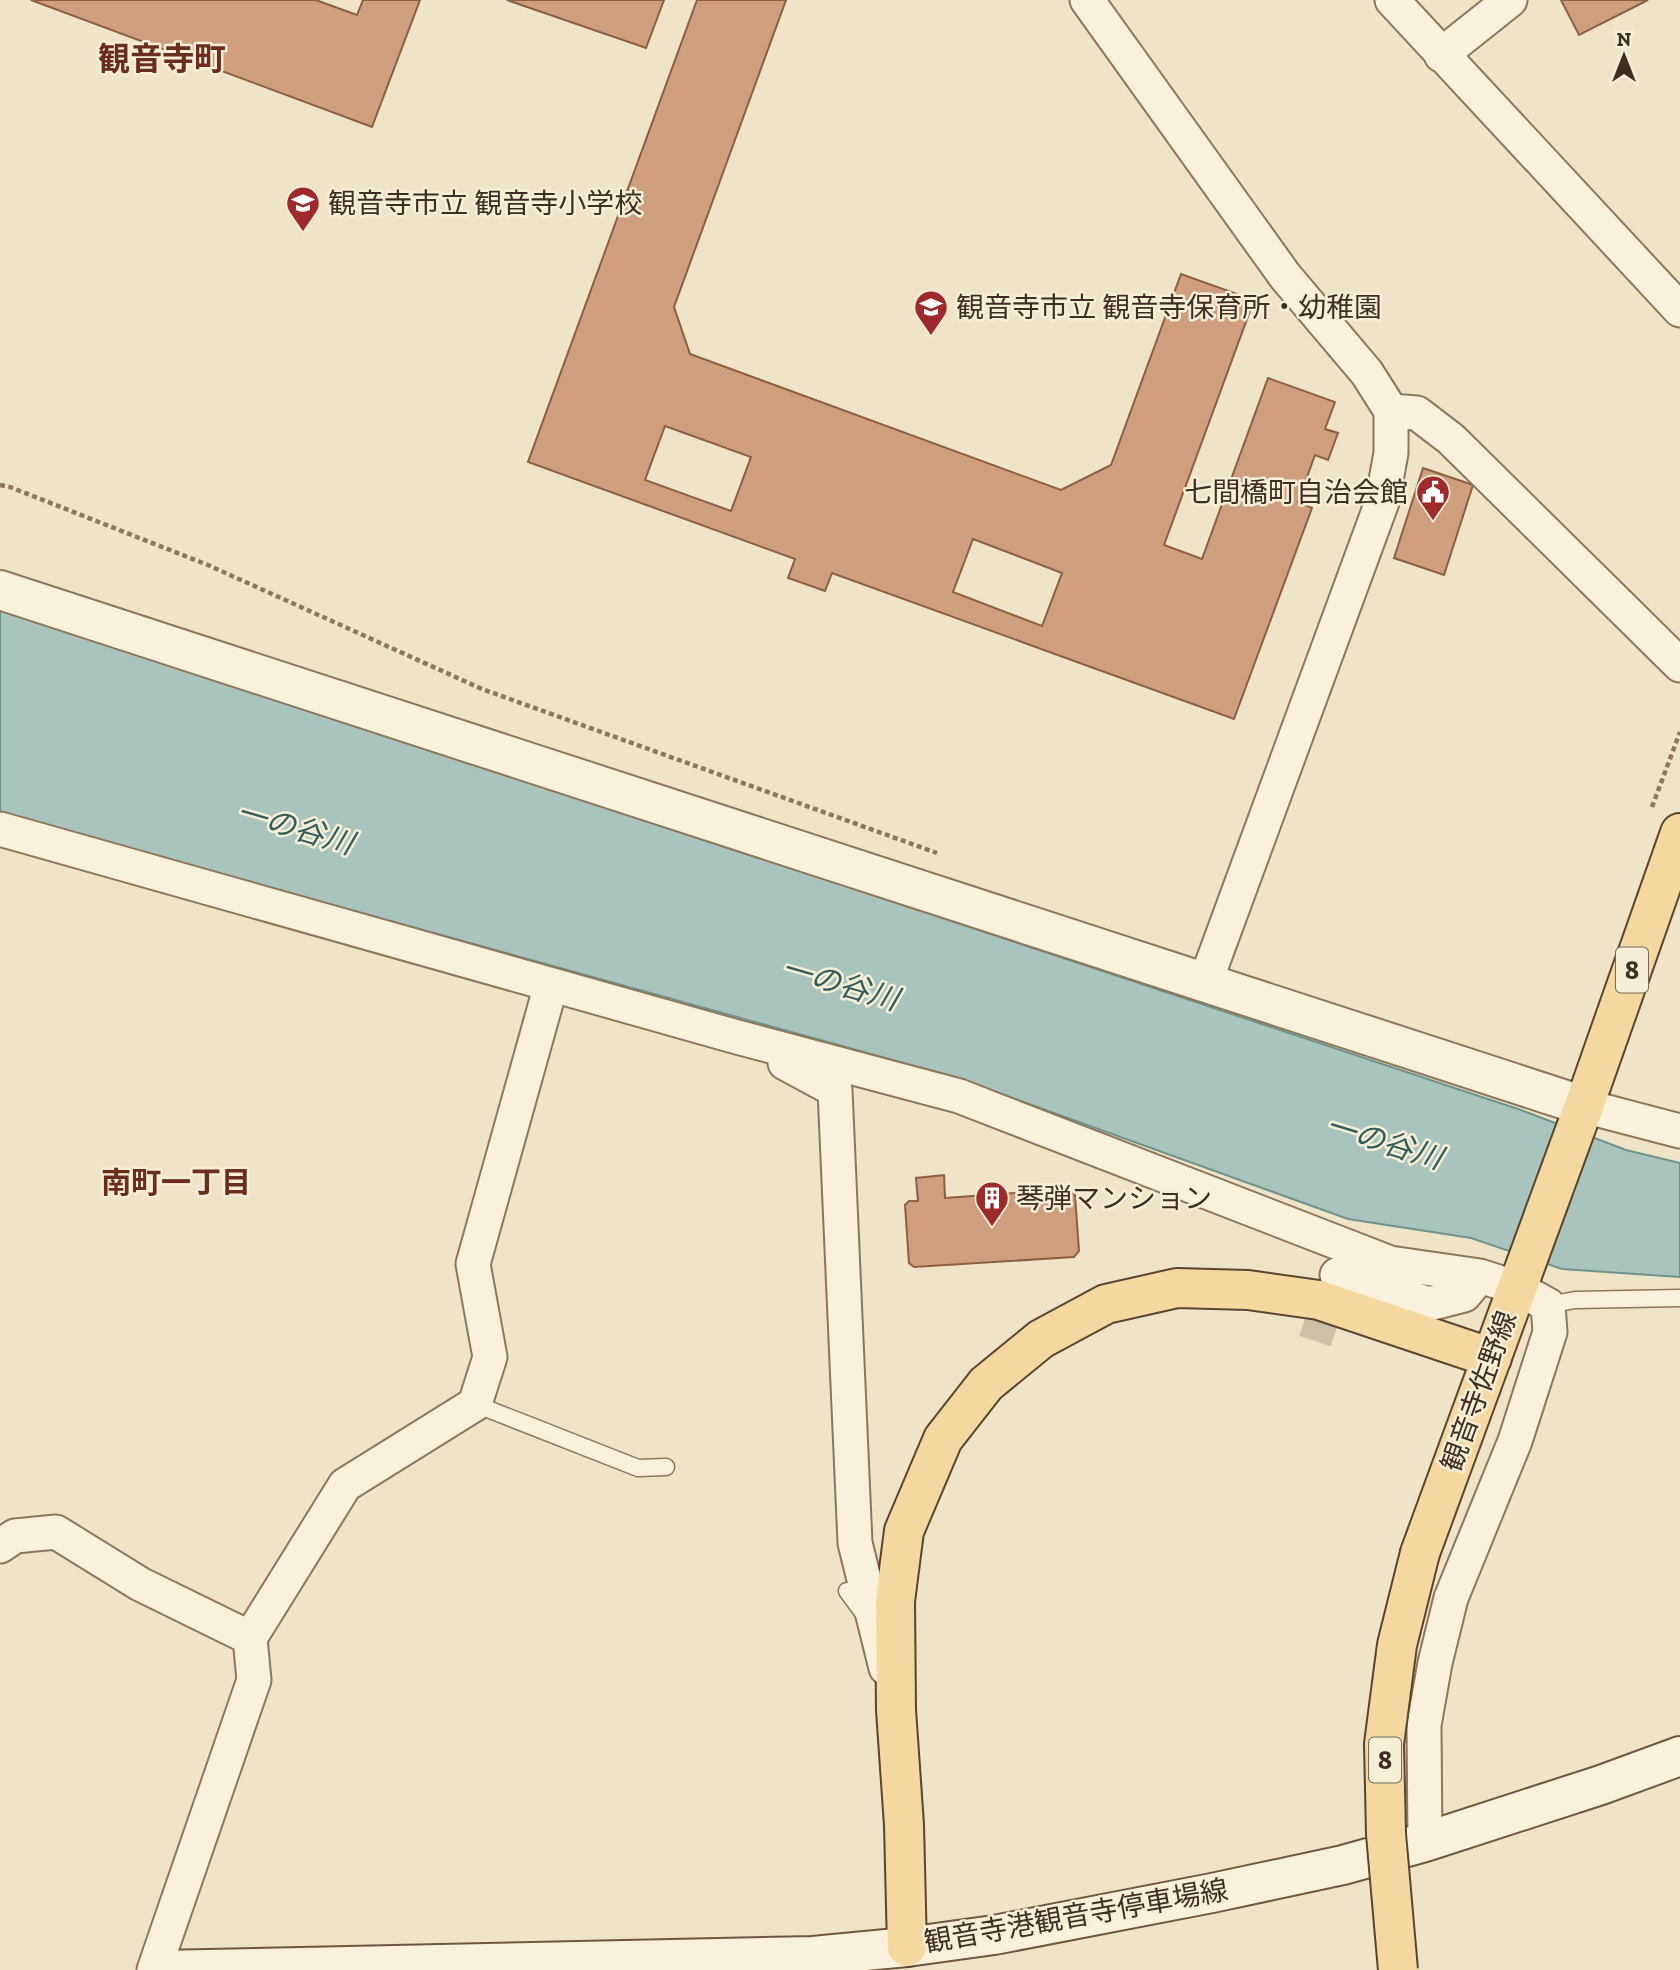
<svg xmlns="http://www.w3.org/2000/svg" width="1680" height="1970" viewBox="0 0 1680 1970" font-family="'Zilla Slab','Noto Sans JP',serif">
<rect width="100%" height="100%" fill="#f0e4c8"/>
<path fill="#a9c4bc" stroke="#6f938a" stroke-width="2" d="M0 605 1521 1110 1626 1150 1680 1163V1277L1562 1269 1471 1238 1348 1219 954 1077 0 813Z"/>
<path fill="#cf9f7d" stroke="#8d5f41" stroke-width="2" fill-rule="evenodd" d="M31 0H316L357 15 363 0H420L372 127Z
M507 0H664L646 48Z
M697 0H786L674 307 690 354 1061 490 1111 465 1181 274 1254 300 1164 545 1202 559 1268 378 1335 402 1325 429 1338 433 1328 460 1315 455 1298 502 1312 508 1234 719 832 573 825 591 788 578 795 559 528 462ZM665 426 751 457 731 511 645 480ZM973 539 1062 573 1042 626 953 592Z
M1561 0H1648L1579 35Z
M1423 468 1473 485 1444 575 1394 558Z
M944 1175 945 1198 1068 1189 1075 1195 1079 1251 1074 1257 914 1267 909 1263 905 1205 909 1201H918L916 1178Z"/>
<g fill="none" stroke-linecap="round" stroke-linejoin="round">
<path stroke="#ccc0a6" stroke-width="33" stroke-dasharray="33 17" stroke-linecap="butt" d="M1315 1341 1336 1277"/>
<g stroke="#8d765c" stroke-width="19">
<path id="service" d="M1548 1305 1575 1300 1680 1298
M475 1404 638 1468 666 1467
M847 1591 864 1614"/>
</g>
<g stroke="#8d765c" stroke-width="37">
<path id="minor" d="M1087 0 1285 276 1367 373 1391 411 1417 413 1451 439 1680 665
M1392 0 1680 310
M1441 55 1510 0
M0 829 737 1037 959 1096 1390 1263 1480 1276 1517 1288 1548 1305 1550 1332 1515 1441 1451 1598 1435 1663 1424 1725 1425 1842
M1205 983 1382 502 1391 453V411
M785 1063 835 1090 855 1543 886 1668
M1584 1106 1680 1131
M1337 1275 1429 1304 1464 1295 1480 1276
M0 1546 15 1536 56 1532 140 1584 250 1638
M154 1970 254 1680 250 1638 345 1485 475 1404 490 1357 473 1264 551 985"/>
</g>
<g stroke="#8d765c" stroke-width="42">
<path id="tertiary" d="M0 590 1584 1106"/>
</g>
<g stroke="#6f573f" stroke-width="42">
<path id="secondary" d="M159 1970 813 1956 907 1947 994 1935 1212 1893 1343 1865 1425 1842 1601 1785 1680 1756"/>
</g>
<g stroke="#5b4430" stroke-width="42">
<path id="primary" d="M1420 1553 1584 1106 1680 833
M907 1947 904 1825 896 1710 895 1601 904 1531 943 1439 986 1384 1041 1339 1106 1304 1177 1288 1248 1290 1319 1300 1492 1358"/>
</g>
<path stroke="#8d765c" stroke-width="4.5" stroke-dasharray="5 3.5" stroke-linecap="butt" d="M0 485 10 487 208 565 482 689 937 853
M1652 807 1680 732"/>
<use href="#service" stroke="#faf1dc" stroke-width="16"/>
<use href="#minor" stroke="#faf1dc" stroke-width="33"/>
<use href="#tertiary" stroke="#faf1dc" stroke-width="38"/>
<use href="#secondary" stroke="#faf1dc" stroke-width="38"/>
<use href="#primary" stroke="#f3d9a0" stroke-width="38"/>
<g stroke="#5b4430" stroke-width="42" stroke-linecap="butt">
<path id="primary-bridge" d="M1398 1970 1386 1834 1384 1744 1397 1645 1420 1553"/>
</g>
<use href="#primary-bridge" stroke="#f3d9a0" stroke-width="38"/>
</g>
<defs>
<g id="school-pin" transform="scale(1.75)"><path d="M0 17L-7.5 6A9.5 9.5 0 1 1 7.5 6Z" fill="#9e2a2b" stroke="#f7eed8"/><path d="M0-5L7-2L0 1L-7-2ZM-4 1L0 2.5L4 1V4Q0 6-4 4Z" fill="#fff"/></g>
<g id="civic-pin" transform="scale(1.75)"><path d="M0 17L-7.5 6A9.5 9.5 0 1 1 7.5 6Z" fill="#9e2a2b" stroke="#f7eed8"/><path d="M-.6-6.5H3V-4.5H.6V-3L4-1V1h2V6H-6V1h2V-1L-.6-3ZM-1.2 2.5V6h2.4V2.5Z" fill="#fff"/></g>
<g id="building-pin" transform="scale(1.75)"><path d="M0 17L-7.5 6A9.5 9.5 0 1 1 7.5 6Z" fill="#9e2a2b" stroke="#f7eed8"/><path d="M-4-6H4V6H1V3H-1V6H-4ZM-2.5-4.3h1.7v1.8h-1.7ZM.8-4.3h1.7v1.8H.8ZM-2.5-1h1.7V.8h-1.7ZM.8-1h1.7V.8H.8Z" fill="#fff"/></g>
</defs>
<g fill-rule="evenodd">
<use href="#school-pin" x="303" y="203"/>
<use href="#school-pin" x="931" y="307"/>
<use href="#civic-pin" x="1433" y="492"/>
<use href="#building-pin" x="992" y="1198"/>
</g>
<g text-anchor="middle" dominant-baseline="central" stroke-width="5" stroke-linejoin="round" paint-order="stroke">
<g fill="#f7eed8" stroke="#756857" stroke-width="2">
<rect x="1616" y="947.5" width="32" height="45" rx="5"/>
<rect x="1369" y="1737.5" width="32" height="45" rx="5"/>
</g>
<g font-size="26" font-weight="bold" fill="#3d2e20">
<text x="1632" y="970">8</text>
<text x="1385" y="1760">8</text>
</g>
<g font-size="28" fill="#3d2e20" stroke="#f7eed8" text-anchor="start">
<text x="328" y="203">観音寺市立 観音寺小学校</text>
<text x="956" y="307">観音寺市立 観音寺保育所・幼稚園</text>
<text x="1408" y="492" text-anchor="end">七間橋町自治会館</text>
<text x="1016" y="1198">琴弾マンション</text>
</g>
<g font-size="28" fill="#3d2e20" stroke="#f7eed8">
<text transform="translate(1479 1391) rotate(-70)">観音寺佐野線</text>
<text transform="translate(1076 1916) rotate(-10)">観音寺港観音寺停車場線</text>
</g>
<g font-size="30" font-style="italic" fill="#2f5d5a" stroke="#f7eed8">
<text transform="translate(295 828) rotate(16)">一の谷川</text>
<text transform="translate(840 984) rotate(16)">一の谷川</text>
<text transform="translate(1384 1142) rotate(17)">一の谷川</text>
</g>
<g font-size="30" font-weight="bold" fill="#6b2e1e" stroke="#f7eed8">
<text x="176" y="1183">南町一丁目</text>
</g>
<g font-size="32" font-weight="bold" fill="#6b2e1e" stroke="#f7eed8">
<text x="162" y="59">観音寺町</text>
</g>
</g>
<g transform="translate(1624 56)" stroke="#f7eed8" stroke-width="5" paint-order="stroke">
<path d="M0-5L12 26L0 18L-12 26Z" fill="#3d2e20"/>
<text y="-10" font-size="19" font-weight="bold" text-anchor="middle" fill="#3d2e20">N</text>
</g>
</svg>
